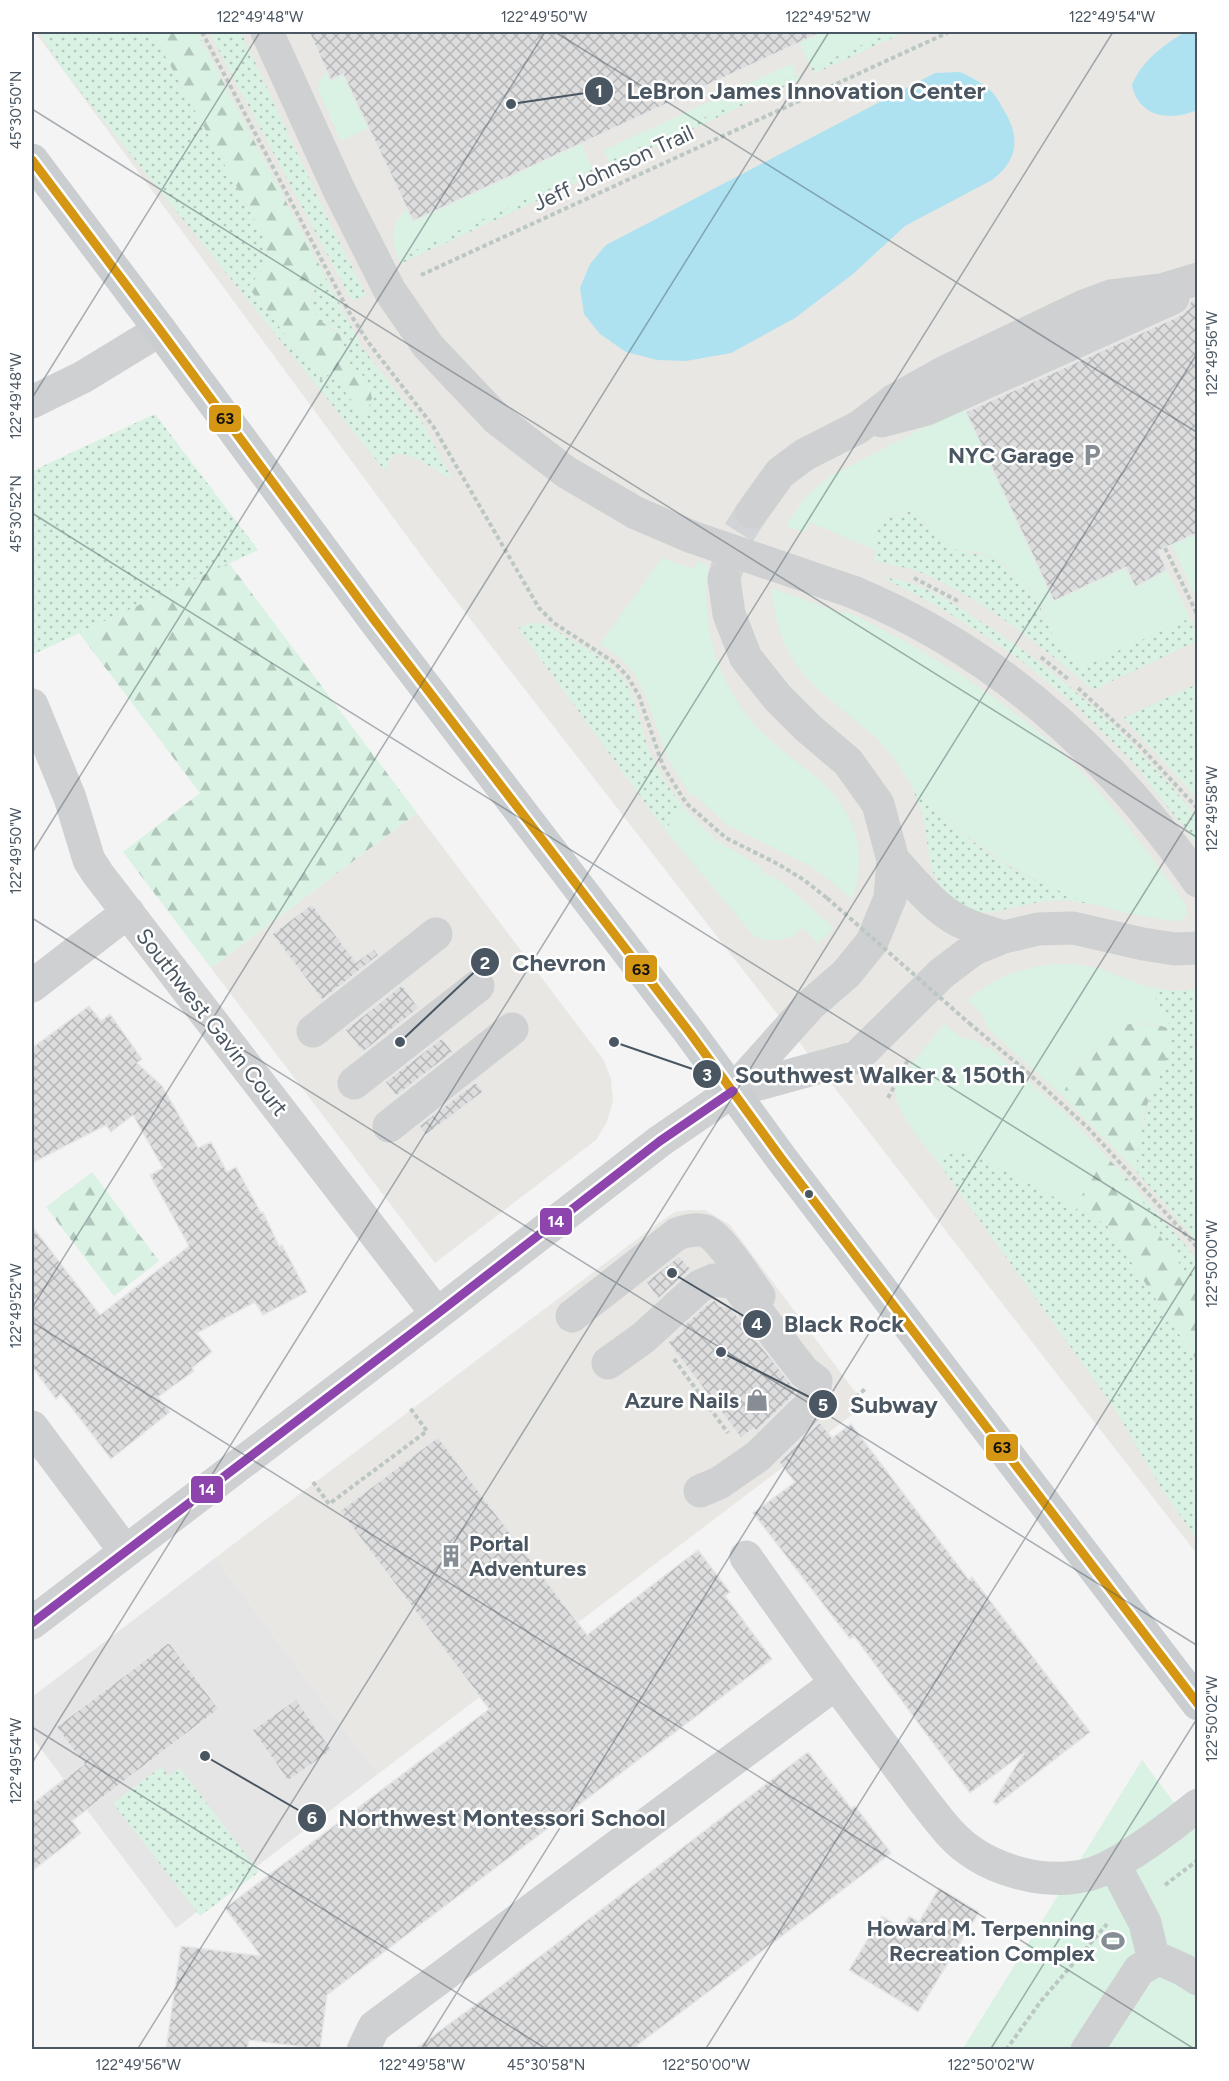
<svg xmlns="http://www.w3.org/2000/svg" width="1229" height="2081" viewBox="0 0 1229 2081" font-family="Figtree,sans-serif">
<defs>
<pattern id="grass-dots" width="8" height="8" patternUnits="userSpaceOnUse" patternTransform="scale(1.5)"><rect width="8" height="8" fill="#d9f2e3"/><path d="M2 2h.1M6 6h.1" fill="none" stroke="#b2c7bb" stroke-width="1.8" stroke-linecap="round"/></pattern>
<pattern id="forest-firs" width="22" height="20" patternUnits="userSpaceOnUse" patternTransform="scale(1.5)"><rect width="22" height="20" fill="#d9f2e3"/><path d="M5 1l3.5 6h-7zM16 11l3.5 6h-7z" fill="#b2c7bb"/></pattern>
<pattern id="building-cross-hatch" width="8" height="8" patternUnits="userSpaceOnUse" patternTransform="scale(1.5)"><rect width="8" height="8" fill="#ddddde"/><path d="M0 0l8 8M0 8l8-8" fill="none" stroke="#b5b6b7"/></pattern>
</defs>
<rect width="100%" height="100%" fill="#f4f4f4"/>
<path fill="#e8e7e3" d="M35 32H1197V1554L429 566Z
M417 813 603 1059 611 1079 613 1101 607 1122 596 1140 435 1263 211 968Z
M690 1210H705L730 1225 865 1405 378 1774 215 1558 657 1224 675 1212Z"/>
<path fill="#e6e5e6" d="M215 1558 378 1774 176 1928 32 1737V1697Z"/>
<path fill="url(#grass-dots)" d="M39 32H152L262 233C272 260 266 266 249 287L321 380 330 373 364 377C358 372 351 367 347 360 343 352 345 341 339 334 335 328 329 327 324 324 303 310 311 291 325 276L363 349 404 401 421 420 452 479C439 474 403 443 391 458 388 461 387 468 386 472L67 75Z
M209 32H241L329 221 366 295 352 301Z
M890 32H905L814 74 811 68Z
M797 75 799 80 612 166 609 161Z
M592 169 595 174 400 264 398 258Z
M155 414 258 550 32 655V471Z
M910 511 916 513 925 525 957 550 992 557 1021 578 1035 596 1047 623 1082 667 1190 618 1197 634V641L1093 690C1041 646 985 600 922 573 907 566 890 566 874 560L878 547 874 538C878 521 894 514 910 511Z
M882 577C892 579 904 580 913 584 937 592 957 606 977 619 1060 672 1136 740 1197 817V845L1133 762 1073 703 1018 658 987 637 939 607Z
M533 623 544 624 554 629C576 644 606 657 622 678 637 698 640 723 648 747 656 769 669 788 683 807L665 830 518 628 525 625Z
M1197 684V798L1123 718Z
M910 782C937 810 965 838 997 859 1028 879 1063 893 1098 905L1061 900 1044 901 993 912 984 913 966 908 944 892 931 869 923 815Z
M1147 987 1177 991 1197 989V1034C1192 1040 1192 1047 1198 1054V1107L1196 1118 1198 1125 1197 1241 1136 1171 1139 1136 1171 1029 1156 999Z
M951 1152H963L978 1157 1106 1224 1197 1361V1540L1163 1491 1113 1406 937 1161Z
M1137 1189 1197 1259V1289L1155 1229Z
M161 1767 169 1776 180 1768 259 1872 200 1916 113 1803Z"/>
<path fill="url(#forest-firs)" d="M152 32H197L325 276 313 291 310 301 318 319 340 335 347 360 364 377 369 385 372 398 365 417 330 373 321 380 248 287C266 266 272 261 262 233Z
M229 563 417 813 211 968 123 852 200 793 79 633Z
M1130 1024 1162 1026 1171 1029C1172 1061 1153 1085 1144 1114 1139 1133 1138 1151 1136 1171L1062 1095 1076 1068 1087 1054 1107 1043 1119 1026Z
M1104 1154 1137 1189 1155 1229 1197 1289V1361L1106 1224 1075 1208Z
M92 1172 159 1261 114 1296 46 1207Z"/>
<path fill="#d9f2e3" d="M822 32H890L811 68 799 42Z
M791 64 797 75 609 161 604 150Z
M327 72 331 80 343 74 368 128 341 141 318 90 319 82Z
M581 143 592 169 398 258C392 239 390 224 407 209L413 221Z
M963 407 1054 601 1126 567 1135 586 1167 570 1190 618 1082 667C1072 658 1061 649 1054 637 1045 620 1040 598 1026 584 1014 571 998 557 981 553 968 551 956 551 945 544 935 537 919 511 908 511 894 512 877 524 874 538L878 546 877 551 810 522 804 533 786 526 804 499 827 478Z
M1197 533V600L1172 545Z
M662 558 693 569 697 561 708 565C701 623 715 678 753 723 770 743 792 757 812 774 854 808 868 846 853 899L811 866 727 825 695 795 692 797 668 759 645 694 634 673 619 657 600 644Z
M771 588 845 614 846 611C933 654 1014 703 1082 773 1121 813 1153 860 1186 905L1187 915 1179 921C1074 912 984 862 913 785 902 774 895 757 883 745 872 732 858 723 845 712 796 672 779 651 771 588Z
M683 807 717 841 762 867 761 871 782 882 834 928 818 944 803 927C791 942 771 943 754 936L665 830Z
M1054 964H1076L1102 969 1147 987 1156 999 1171 1029C1155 1023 1136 1022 1119 1026L1107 1043 1086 1054 1076 1068 1062 1095 988 1029 982 1013 967 1001C994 977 1018 969 1054 964Z
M944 1024 960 1037 976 1041 987 1049 989 1047 1067 1115 1104 1154 1075 1208 978 1157C959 1150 954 1151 937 1161 923 1141 888 1107 897 1082Z
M1142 1760 1197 1833V2049L962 2050Z"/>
<path fill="#aee2f0" d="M1185 32H1197V110C1171 122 1138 117 1132 85 1142 60 1164 45 1185 32Z
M960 72C972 77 982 83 992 92 996 96 999 102 1002 107 1020 135 1020 159 992 180L905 226 853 274 795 318 731 353 686 361 657 360 626 352 600 334 584 314 580 288 590 264 606 245 935 73Z"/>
<path fill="url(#building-cross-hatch)" stroke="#e5e6e7" stroke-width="1.5" d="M309 32H822L413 221 343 74 331 80Z
M1197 299V533L1158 551 1167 570 1135 587 1126 567 1054 601 966 412 1181 315 1188 309 1191 301Z
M312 904 356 962 374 949 379 955 322 1000 272 934Z
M402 985 419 1008 363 1052 345 1030Z
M89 1006 101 1021 110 1014 142 1059 137 1063 162 1086 198 1148 211 1142 227 1172 236 1167 261 1213 263 1212 279 1246 282 1245 307 1292 263 1315 255 1302 197 1333 212 1352 192 1368 194 1371 158 1397 170 1412 111 1459 61 1394 56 1399 32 1367V1226L100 1315 189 1246 150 1175 163 1168 133 1115 111 1132 106 1125 32 1163V1048Z
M442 1038 453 1052 396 1096 385 1082Z
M476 1082 483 1092 426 1135 419 1126Z
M679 1256 691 1269 658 1299 646 1282Z
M715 1300 719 1306 730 1307 796 1390 793 1396 756 1431 754 1428 741 1438 668 1342 683 1331 681 1328 710 1302Z
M820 1422 832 1438 851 1424 969 1580 972 1577 1090 1732 996 1805 993 1802 1025 1752 970 1793 854 1636 850 1639 753 1513 795 1482 779 1462Z
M438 1437 587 1635 698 1550 730 1592 725 1596 772 1659 327 1995 320 2049 249 2040 247 2049H166L181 1946 261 1956 225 1908 489 1709 340 1511Z
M169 1642 219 1709 72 1821 81 1833 32 1871V1804L84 1764 56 1727Z
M296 1699 332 1750 288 1781 252 1730Z
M808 1752 851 1808 855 1806 891 1853 724 1980 632 2049H415L501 1986Z
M939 1888 979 1912 918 2012 849 1970 882 1916 901 1928 909 1916 919 1922Z"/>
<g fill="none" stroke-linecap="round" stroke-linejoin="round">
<path stroke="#d2d4d7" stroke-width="33" stroke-dasharray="33 16" stroke-linecap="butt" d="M724 579 736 537 752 512"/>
<path stroke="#bcc7c4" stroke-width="4" stroke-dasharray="4.5 3" stroke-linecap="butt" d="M202 32 349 312 368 342 433 426 539 608 554 623 615 663 628 677 639 696 663 766 686 803 726 838 778 864 804 880 827 898
M421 275 949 32
M1165 548 1198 616
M914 578 958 601
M1041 657 1068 679
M1078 688 1139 745 1198 809
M969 1023 1026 1071 1088 1128 1198 1248
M888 1098 909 1058
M674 1359 728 1433
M850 1402 865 1389
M313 1482 329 1504 427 1431 410 1408
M1165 1885 1198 1860
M1006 2050 1041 2001 1107 1924"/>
<path stroke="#ced0d2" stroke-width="33" d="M267 32 339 190 390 291 428 346 497 419 566 472 636 513
M32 402 83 377 160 330
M881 421 927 409 1173 298
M752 512 780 473 804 455 859 427 893 401 945 372 1084 306 1111 296 1161 290 1198 279
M853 592C998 652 1109 753 1198 881
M32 705 70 798 89 860 98 874 437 1314
M893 860C915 883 937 913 968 925 979 930 992 933 1004 937
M32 986 128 912
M313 1031 436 934
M354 1083 478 986
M733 1091 857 1057 942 973 974 949 1004 937 1038 929 1073 928 1143 944 1175 949 1198 948
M389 1126 512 1029
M572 1316 677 1234C686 1231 695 1228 705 1231 720 1236 748 1281 759 1296
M608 1363 643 1338 700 1286 714 1280 735 1283 804 1372 816 1381 814 1396 808 1407 758 1456 719 1483 700 1491
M32 1427 125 1551
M746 1557C792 1623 839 1689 888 1753 908 1779 927 1807 949 1832 982 1869 1043 1887 1091 1874 1121 1865 1173 1825 1198 1805
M32 1623 437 1314 660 1141 733 1091 810 1005 846 974 872 942 890 898 893 860 878 804 848 762 808 728 778 698 746 658 729 614 724 579
M1114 1864 1145 1923 1154 1961
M363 2050 374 2027 835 1684
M1087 2050 1139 1970 1154 1961H1164L1184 1970 1198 1979"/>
<path stroke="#caced1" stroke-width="33" d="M32 160 160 330 375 621 690 1033 781 1158 1198 1704"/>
<path stroke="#bcc7c4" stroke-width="4" stroke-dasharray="4.5 3" stroke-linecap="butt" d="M827 898 969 1023"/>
<path stroke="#ced0d2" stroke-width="33" d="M636 513 692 537 853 592"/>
<g stroke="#fff" stroke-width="14">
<path id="bus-1" d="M32 160 160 330 375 621 690 1033 781 1158 1198 1704"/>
</g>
<g stroke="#fff" stroke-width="14">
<path id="bus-2" d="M32 1623 437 1314 660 1141 733 1091"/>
</g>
<use href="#bus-1" stroke="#d49613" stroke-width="9"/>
<use href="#bus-2" stroke="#8e44ad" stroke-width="9"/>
</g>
<path fill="none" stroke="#4a5661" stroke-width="1.5" stroke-opacity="0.45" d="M555 32 1198 433M32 109 1198 838M32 398 260 32M32 513 1198 1242M32 853 545 32M32 918 1198 1646M32 1308 829 32M32 1322 1196 2050M32 1727 548 2050M32 1763 1113 32M137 2050 1198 352M421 2050 1198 807M705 2050 1198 1262M990 2050 1198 1717"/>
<defs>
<g id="parking-bare" transform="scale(1.8)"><path d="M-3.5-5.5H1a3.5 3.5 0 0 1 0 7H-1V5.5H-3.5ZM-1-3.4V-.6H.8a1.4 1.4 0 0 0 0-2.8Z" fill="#868d94" stroke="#fff" stroke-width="2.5" paint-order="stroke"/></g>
<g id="shop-bare" transform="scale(1.8)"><path d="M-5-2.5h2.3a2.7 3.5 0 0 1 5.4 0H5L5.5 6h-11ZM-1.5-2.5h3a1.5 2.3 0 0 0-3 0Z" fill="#868d94" stroke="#fff" stroke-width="2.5" paint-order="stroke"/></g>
<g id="building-bare" transform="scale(1.8)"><path d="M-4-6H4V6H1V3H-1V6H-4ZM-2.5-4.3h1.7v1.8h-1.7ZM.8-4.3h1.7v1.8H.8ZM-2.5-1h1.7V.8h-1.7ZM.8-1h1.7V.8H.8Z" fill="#868d94" stroke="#fff" stroke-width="2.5" paint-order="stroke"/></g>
<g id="stadium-bare" transform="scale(1.8)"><path d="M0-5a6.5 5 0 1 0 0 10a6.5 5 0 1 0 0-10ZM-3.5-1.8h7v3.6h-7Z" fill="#868d94" stroke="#fff" stroke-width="2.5" paint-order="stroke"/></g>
</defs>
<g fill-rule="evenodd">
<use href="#parking-bare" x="1092" y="455"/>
<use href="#shop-bare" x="757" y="1400"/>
<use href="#building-bare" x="451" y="1556"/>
<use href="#stadium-bare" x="1113" y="1941"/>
</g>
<circle fill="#4a5661" stroke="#fff" stroke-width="2" cx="809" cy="1194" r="5"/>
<g text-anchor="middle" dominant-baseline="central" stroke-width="5" stroke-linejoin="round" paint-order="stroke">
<g font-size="22" fill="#4a5661" stroke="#fff">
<text transform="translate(613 168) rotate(-25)">Jeff Johnson Trail</text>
<text transform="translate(212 1022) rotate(52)">Southwest Gavin Court</text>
</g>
<g font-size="22" font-weight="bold" fill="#4a5661" stroke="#fff" text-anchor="end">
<text x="1074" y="455">NYC Garage</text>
<text x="739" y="1400">Azure Nails</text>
<text x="469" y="1543" text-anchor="start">Portal<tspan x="469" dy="25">Adventures</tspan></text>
<text x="1095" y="1928">Howard M. Terpenning<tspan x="1095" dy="25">Recreation Complex</tspan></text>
</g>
</g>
<path fill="none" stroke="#4a5661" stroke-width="2" d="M511 104L599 91M400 1042L485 962M614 1042L707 1074M672 1273L757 1324M721 1352L823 1404M205 1756L312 1818"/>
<g fill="#4a5661" stroke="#fff" stroke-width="2">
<circle cx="511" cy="104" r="6"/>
<circle cx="400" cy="1042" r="6"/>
<circle cx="614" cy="1042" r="6"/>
<circle cx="672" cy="1273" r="6"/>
<circle cx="721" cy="1352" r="6"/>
<circle cx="205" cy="1756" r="6"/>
<circle cx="599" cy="91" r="15"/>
<circle cx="485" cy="962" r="15"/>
<circle cx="707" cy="1074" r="15"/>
<circle cx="757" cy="1324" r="15"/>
<circle cx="823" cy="1404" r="15"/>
<circle cx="312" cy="1818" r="15"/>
</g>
<g font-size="18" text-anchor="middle" font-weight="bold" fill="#fff">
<text x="599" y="97">1</text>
<text x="485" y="969">2</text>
<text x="707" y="1081">3</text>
<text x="757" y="1330">4</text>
<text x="823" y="1411">5</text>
<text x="312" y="1824">6</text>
</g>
<g font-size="24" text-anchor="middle" font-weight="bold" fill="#4a5661" stroke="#fff" stroke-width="5" stroke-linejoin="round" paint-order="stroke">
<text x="806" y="99">LeBron James Innovation Center</text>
<text x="559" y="971">Chevron</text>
<text x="880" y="1083">Southwest Walker &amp; 150th</text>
<text x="844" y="1332">Black Rock</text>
<text x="894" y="1413">Subway</text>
<text x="502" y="1826">Northwest Montessori School</text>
</g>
<g stroke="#fff" stroke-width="2">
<rect x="208" y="404" width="34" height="29" rx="6" fill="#d49613"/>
<rect x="624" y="954" width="34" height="29" rx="6" fill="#d49613"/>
<rect x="539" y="1207" width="34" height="29" rx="6" fill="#8e44ad"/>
<rect x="985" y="1433" width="34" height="29" rx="6" fill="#d49613"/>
<rect x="190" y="1475" width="34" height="29" rx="6" fill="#8e44ad"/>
</g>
<g font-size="16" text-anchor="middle" font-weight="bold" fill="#fff">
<text x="556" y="1227">14</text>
<text x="207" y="1495">14</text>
</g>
<g font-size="16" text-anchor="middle" font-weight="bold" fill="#111">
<text x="225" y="424">63</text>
<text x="641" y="975">63</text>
<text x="1002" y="1453">63</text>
</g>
<rect width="1229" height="2081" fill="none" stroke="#ffffff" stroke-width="66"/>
<rect x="33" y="33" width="1163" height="2015" fill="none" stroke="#4a5661" stroke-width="2"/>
<g font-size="15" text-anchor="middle" fill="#4a5661">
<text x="260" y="22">122°49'48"W</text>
<text x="544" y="22">122°49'50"W</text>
<text x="828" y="22">122°49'52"W</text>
<text x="1112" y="22">122°49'54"W</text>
<text transform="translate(16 110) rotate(-90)" y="5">45°30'50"N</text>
<text transform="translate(1212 354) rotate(-90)" y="5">122°49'56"W</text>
<text transform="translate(16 396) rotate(-90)" y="5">122°49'48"W</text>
<text transform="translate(16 514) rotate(-90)" y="5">45°30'52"N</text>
<text transform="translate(1212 809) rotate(-90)" y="5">122°49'58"W</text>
<text transform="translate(16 851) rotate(-90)" y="5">122°49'50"W</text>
<text transform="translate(1212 1264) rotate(-90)" y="5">122°50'00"W</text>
<text transform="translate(16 1306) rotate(-90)" y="5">122°49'52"W</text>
<text transform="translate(1212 1719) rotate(-90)" y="5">122°50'02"W</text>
<text transform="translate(16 1761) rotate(-90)" y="5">122°49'54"W</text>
<text x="138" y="2070">122°49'56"W</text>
<text x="422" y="2070">122°49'58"W</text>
<text x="546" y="2070">45°30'58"N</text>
<text x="706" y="2070">122°50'00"W</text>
<text x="991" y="2070">122°50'02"W</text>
</g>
</svg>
